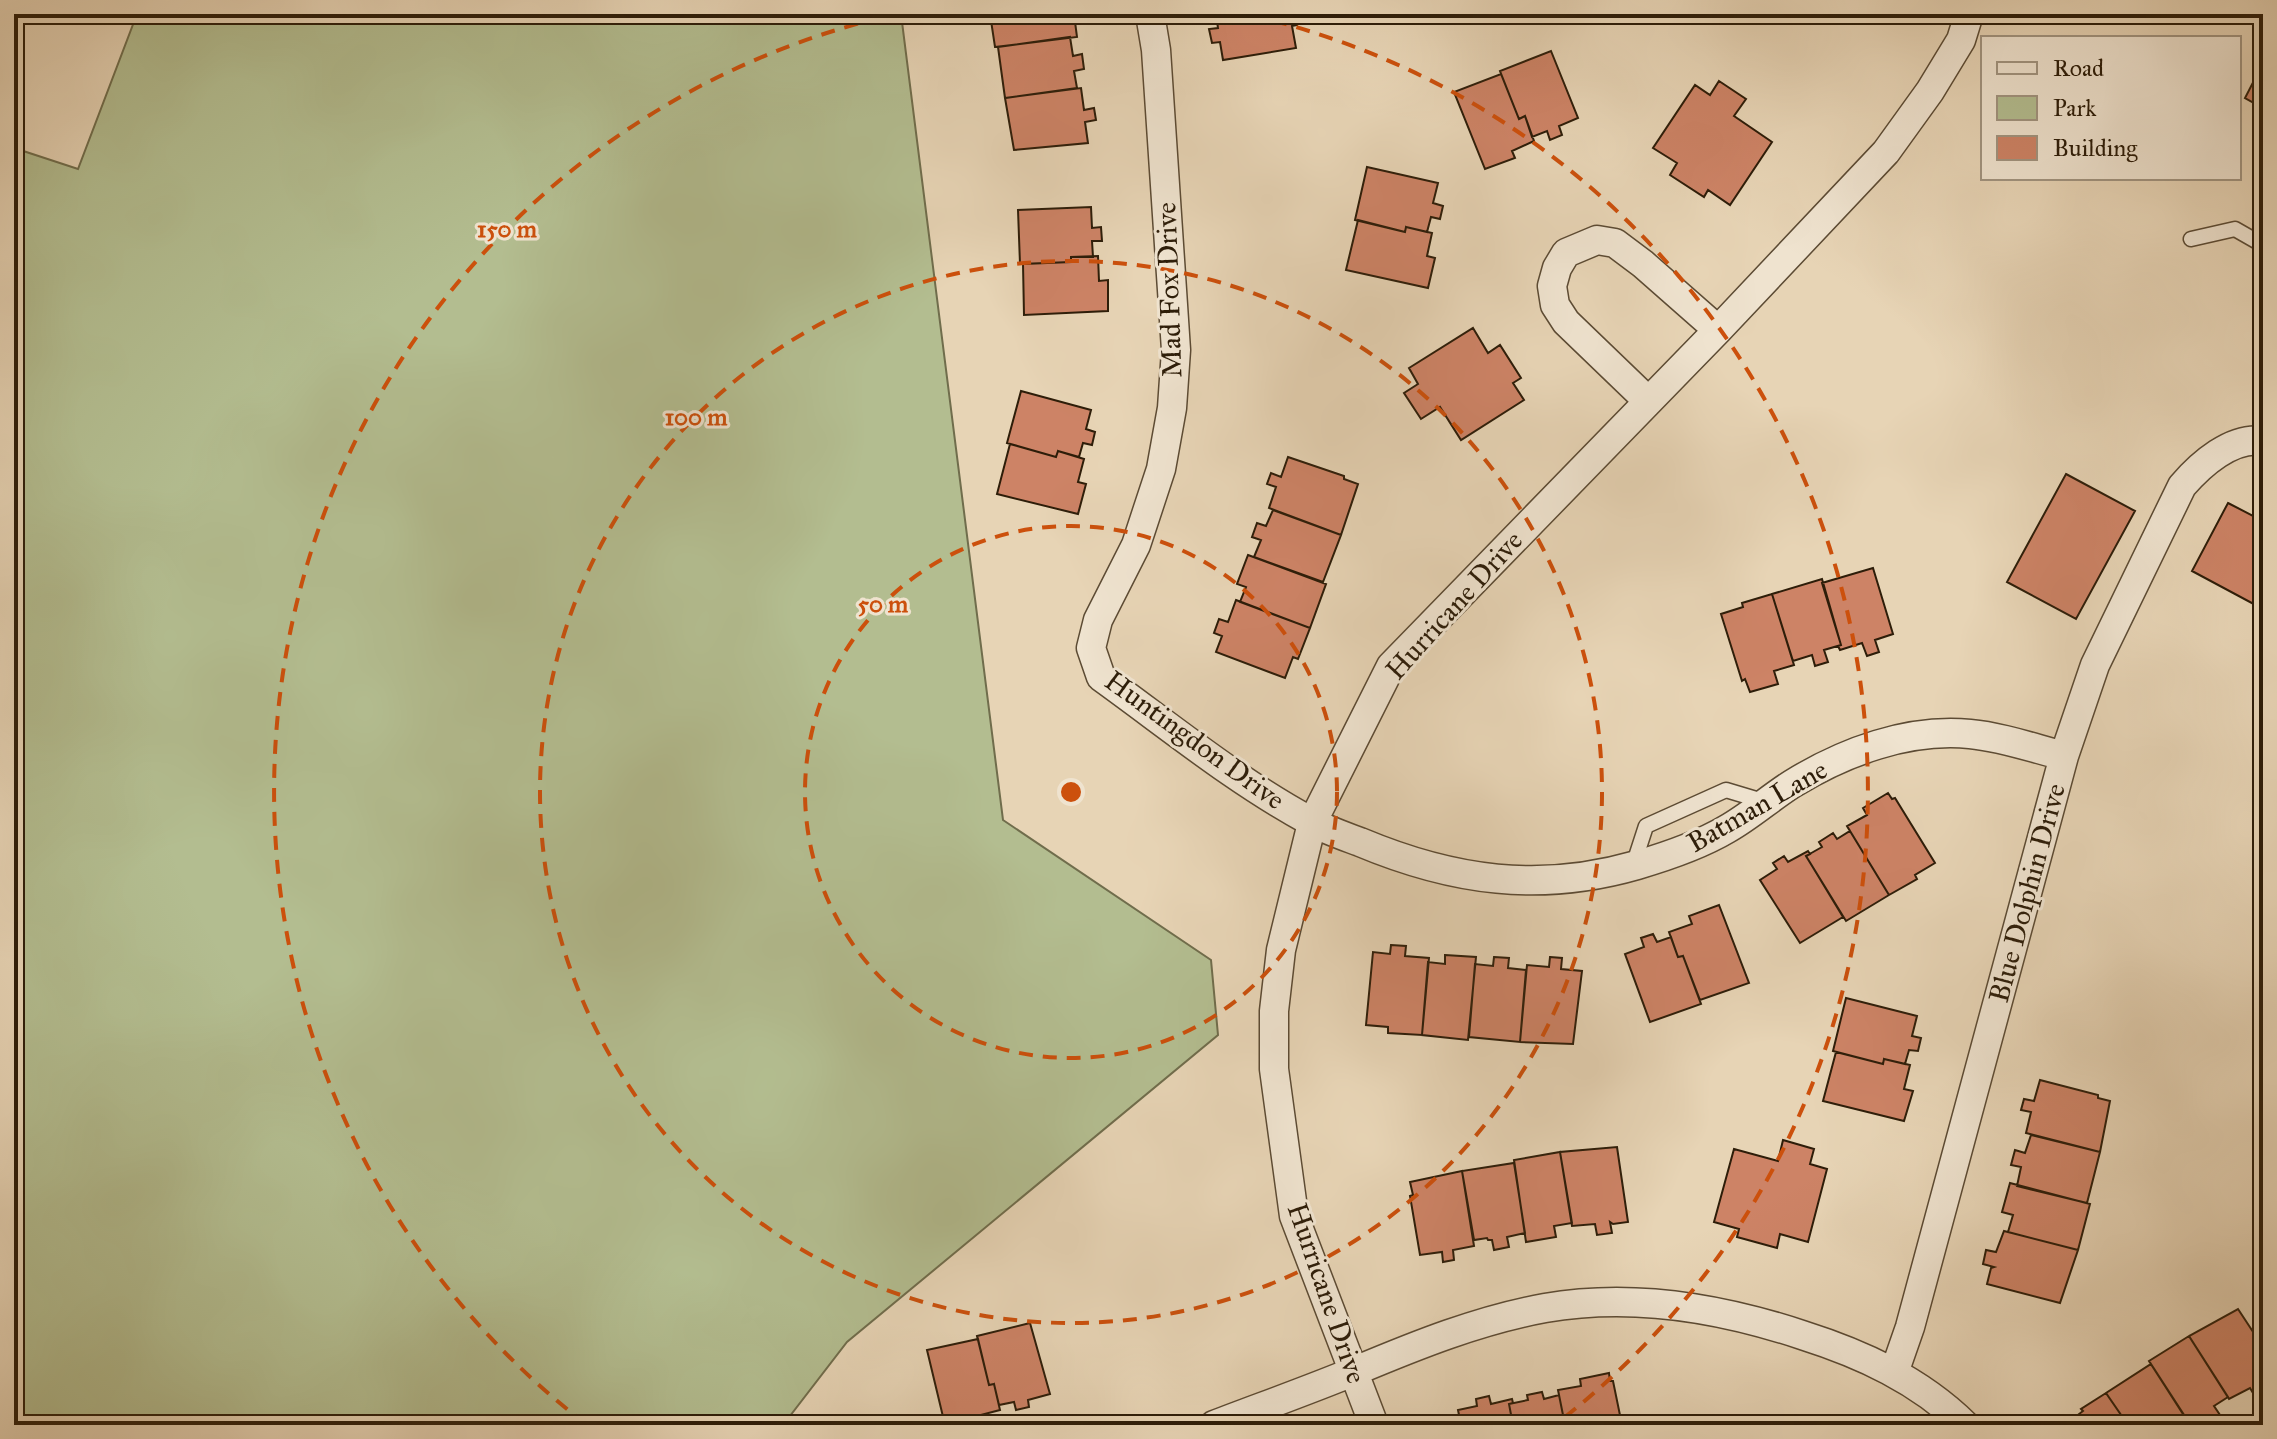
<svg xmlns="http://www.w3.org/2000/svg" width="2277" height="1439" viewBox="0 0 2277 1439" font-family="'IM FELL Great Primer',serif">
<rect width="100%" height="100%" fill="#e7d4b5"/>
<filter id="stains"><feTurbulence type="fractalNoise" baseFrequency=".0025" numOctaves="4"/><feColorMatrix values="0 0 0 0 .2 0 0 0 0 .09 0 0 0 0 .02 0 0 0 .5 -.17"/></filter>
<radialGradient id="worn" r=".72"><stop offset=".6" stop-color="#630" stop-opacity="0"/><stop offset="1" stop-color="#630" stop-opacity=".3"/></radialGradient>
<path fill="#b3bd90" stroke="#706d4c" stroke-width="2" d="M137 14H901L1003 820 1211 960 1218 1035 847 1342 783 1425H14V148L78 169Z"/>
<path fill="#cd8366" stroke="#2d1d09" stroke-width="2" d="M990 14H1074L1077 37 995 47Z
M1216 14H1296L1297 25 1292 26 1296 48 1223 60 1220 42 1212 43 1209 29 1218 28Z
M1070 37 1073 56 1082 54 1084 69 1074 71 1077 88 1005 98 998 47Z
M1551 51 1578 118 1559 126 1562 135 1550 140 1547 131 1532 137 1525 116 1519 119 1500 71Z
M2263 63V108L2245 98Z
M1501 74 1519 119 1525 116 1534 141 1512 151 1515 158 1485 169 1454 92Z
M1719 81 1746 99 1734 116 1772 142 1730 205 1708 190 1704 197 1670 175 1677 163 1653 148 1695 85 1710 95Z
M1081 88 1084 110 1094 108 1096 120 1085 122 1088 143 1014 150 1005 98Z
M1367 167 1438 183 1433 203 1443 206 1440 219 1431 217 1427 232 1406 227 1405 232 1355 220Z
M1091 207 1092 228 1101 227 1102 241H1092L1093 257H1071V262L1020 264 1018 210Z
M1358 220 1405 232 1406 227 1432 233 1427 256 1435 258 1428 288 1346 270Z
M1098 256 1099 281 1108 280V311L1024 315 1023 264 1071 262V257Z
M1473 328 1488 353 1500 345 1521 378 1513 383 1524 400 1461 440 1440 407 1421 419 1404 393 1418 384 1409 368Z
M1021 391 1091 410 1086 429 1095 432 1092 445 1083 443 1079 457 1058 451 1056 457 1007 443Z
M1010 444 1056 457 1058 451 1084 459 1078 482 1086 484 1078 514 997 494Z
M1288 457 1344 476V479L1358 484 1341 535 1269 508 1276 487 1267 484 1271 473 1281 477Z
M2066 474 2135 511 2076 619 2007 582Z
M2228 503 2263 521V609L2192 571Z
M1273 510 1341 535 1323 582 1254 557 1261 540 1252 537 1257 523 1266 526Z
M1248 555 1326 584 1310 628 1240 602 1246 587 1237 584Z
M1873 568 1893 634 1875 640 1879 652 1867 656 1862 643 1840 650 1838 646 1841 645 1822 583Z
M1822 579 1841 645 1824 650 1828 662 1815 666 1812 655 1793 661 1772 594Z
M1772 594 1794 665 1774 671 1778 684 1750 692 1745 679 1742 681 1721 614 1743 607 1742 603Z
M1236 600 1310 628 1298 659 1293 657 1285 678 1216 652 1222 636 1214 633 1219 619 1228 622Z
M1888 793 1892 799 1895 798 1935 863 1915 875 1917 879 1889 895 1847 826 1867 815 1863 808Z
M1850 831 1889 895 1846 921 1806 856 1822 847 1819 842 1833 833 1837 839Z
M1808 851 1810 854 1806 856 1843 917 1800 943 1760 880 1777 869 1773 863 1784 856 1788 862Z
M1719 905 1749 983 1700 1000 1683 956 1678 957 1669 932 1692 924 1689 916Z
M1653 934 1657 942 1671 937 1678 957 1683 956 1701 1004 1650 1022 1625 954 1644 947 1641 938Z
M1391 945 1406 946 1405 956 1429 958 1422 1035 1388 1033V1027L1366 1025 1373 952 1390 954Z
M1445 955 1476 957 1468 1040 1422 1035 1428 962 1445 964Z
M1494 957 1509 958 1508 968 1526 970 1520 1042 1469 1037 1475 964 1493 966Z
M1550 957 1562 958 1561 969 1582 971 1573 1044 1520 1042 1527 965 1549 967Z
M1846 998 1917 1016 1912 1036 1921 1038 1918 1051 1909 1050 1905 1064 1884 1059 1883 1064 1833 1051Z
M1836 1052 1883 1064 1884 1059 1910 1065 1904 1089 1913 1091 1904 1121 1823 1101Z
M2040 1080 2098 1095V1098L2110 1101 2100 1152 2026 1133 2031 1112 2021 1110 2024 1099 2034 1101Z
M2031 1135 2100 1152 2087 1203 2017 1186 2021 1167 2011 1165 2015 1150 2025 1153Z
M1783 1140 1814 1149 1810 1164 1827 1169 1808 1242 1780 1234 1777 1248 1737 1237 1739 1229 1714 1222 1734 1149 1778 1161Z
M1617 1147 1628 1222 1613 1224 1610 1222 1612 1233 1597 1235 1595 1224 1572 1226 1560 1152Z
M1560 1152 1572 1223 1554 1226 1556 1237 1526 1242 1514 1160Z
M1514 1163 1525 1233 1507 1237 1509 1247 1494 1250 1492 1240H1488L1487 1238 1474 1240 1462 1171Z
M1462 1171 1474 1246 1453 1250 1454 1260 1443 1262 1442 1252 1420 1255 1410 1196 1413 1195 1410 1182Z
M2010 1183 2090 1204 2078 1250 2008 1232 2013 1215 2002 1212Z
M2004 1231 2078 1250 2060 1303 1987 1284 1991 1268 1994 1267 1983 1264 1986 1250 1996 1252Z
M2238 1309 2263 1347V1393L2256 1398 2250 1388 2229 1399 2189 1336Z
M1030 1323 1050 1394 1028 1400 1029 1407 1016 1410 1014 1402 999 1405 994 1384 989 1385 977 1336Z
M2189 1336 2228 1397 2214 1406 2220 1415 2204 1425H2190L2149 1361Z
M978 1339 989 1385 994 1384 1000 1410 977 1416 979 1424 945 1425 927 1350Z
M2151 1364 2190 1424 2188 1425H2128L2106 1393Z
M1609 1373 1610 1381H1613L1622 1425H1565L1558 1390 1581 1386 1580 1379Z
M1542 1392 1544 1399 1559 1395 1565 1425H1513L1509 1404 1528 1400 1527 1395Z
M2106 1393 2128 1425H2065L2083 1411 2081 1409Z
M1489 1396 1491 1404 1512 1399 1513 1403 1509 1404 1513 1425H1461L1458 1410 1477 1406 1476 1399Z"/>
<g fill="none" stroke-linecap="round" stroke-linejoin="round">
<g stroke="#5c4b34" stroke-width="17">
<path id="service" d="M2191 239 2235 229 2263 245
M1633 866 1646 826 1726 790 1766 802"/>
</g>
<g stroke="#5c4b34" stroke-width="31">
<path id="minor" d="M1150 14 1156 50 1176 350 1172 408 1161 469 1136 545 1098 620 1091 648 1101 677C1169 726 1236 781 1310 821 1326 830 1344 836 1360 842 1453 881 1540 893 1637 865 1668 856 1700 845 1727 829 1750 816 1770 798 1792 784 1844 752 1908 728 1970 734 2002 737 2033 748 2064 756
M1647 400 1566 322 1555 305 1552 286 1557 268 1566 253 1597 240 1615 243 1643 264 1718 330
M1894 1373 1910 1327 2064 756 2095 665 2182 486C2200 465 2232 436 2263 441
M1214 1425C1261 1407 1309 1390 1355 1371 1417 1345 1479 1320 1545 1308 1630 1293 1721 1308 1802 1335 1862 1354 1919 1380 1965 1425
M1374 1425 1294 1216 1274 1069V1011L1281 950 1312 823 1391 666 1718 330 1886 152 1930 91 1961 40 1969 14"/>
</g>
<use href="#service" stroke="#efe3cf" stroke-width="14"/>
<use href="#minor" stroke="#efe3cf" stroke-width="28"/>
</g>
<g fill="none" stroke="#cc500c" stroke-width="4" stroke-dasharray="14 10">
<circle cx="1071" cy="792" r="266"/>
<circle cx="1071" cy="792" r="531"/>
<path d="M586 1424A797 797 0 0 1 892 15M1250 15A797 797 0 0 1 1556 1424"/>
</g>
<g text-anchor="middle" dominant-baseline="central" stroke-width="6" stroke-linejoin="round" paint-order="stroke">
<g font-size="28" fill="#2d1d09" stroke="#efe3cf">
<text transform="translate(1169 290) rotate(-92)">Mad Fox Drive</text>
<text transform="translate(1454 605) rotate(-48)">Hurricane Drive</text>
<text transform="translate(1195 740) rotate(36)">Huntingdon Drive</text>
<text transform="translate(1757 806) rotate(-30)">Batman Lane</text>
<text transform="translate(2027 893) rotate(-75)">Blue Dolphin Drive</text>
<text transform="translate(1327 1293) rotate(71)">Hurricane Drive</text>
</g>
</g>
<circle cx="1071" cy="792" r="12" fill="#cc500c" stroke="#efe3cf" stroke-width="4"/>
<g font-size="24" text-anchor="middle" font-weight="bold" fill="#cc500c" stroke="#efe3cf" stroke-width="6" stroke-linejoin="round" paint-order="stroke">
<text x="507" y="237">150 m</text>
<text x="696" y="425">100 m</text>
<text x="883" y="612">50 m</text>
</g>
<rect width="2277" height="1439" fill="none" stroke="#e7d4b5" stroke-width="48"/>
<rect x="16" y="16" width="2245" height="1407" fill="none" stroke="#2d1d09" stroke-width="4"/>
<rect x="24" y="24" width="2229" height="1391" fill="none" stroke="#2d1d09" stroke-width="2"/>
<rect x="1981" y="36" width="260" height="144" fill="#efe3cf" stroke="#a19480" stroke-width="2"/>
<rect x="1997" y="62" width="40" height="12" fill="#efe3cf" stroke="#a19480" stroke-width="2"/>
<text x="2053" y="76" font-size="24" fill="#2d1d09">Road</text>
<rect x="1997" y="96" width="40" height="24" fill="#b3bd90" stroke="#a19480" stroke-width="2"/>
<text x="2053" y="116" font-size="24" fill="#2d1d09">Park</text>
<rect x="1997" y="136" width="40" height="24" fill="#cd8366" stroke="#a19480" stroke-width="2"/>
<text x="2053" y="156" font-size="24" fill="#2d1d09">Building</text>
<rect width="100%" height="100%" filter="url(#stains)"/>
<rect width="100%" height="100%" fill="url(#worn)"/>
</svg>
